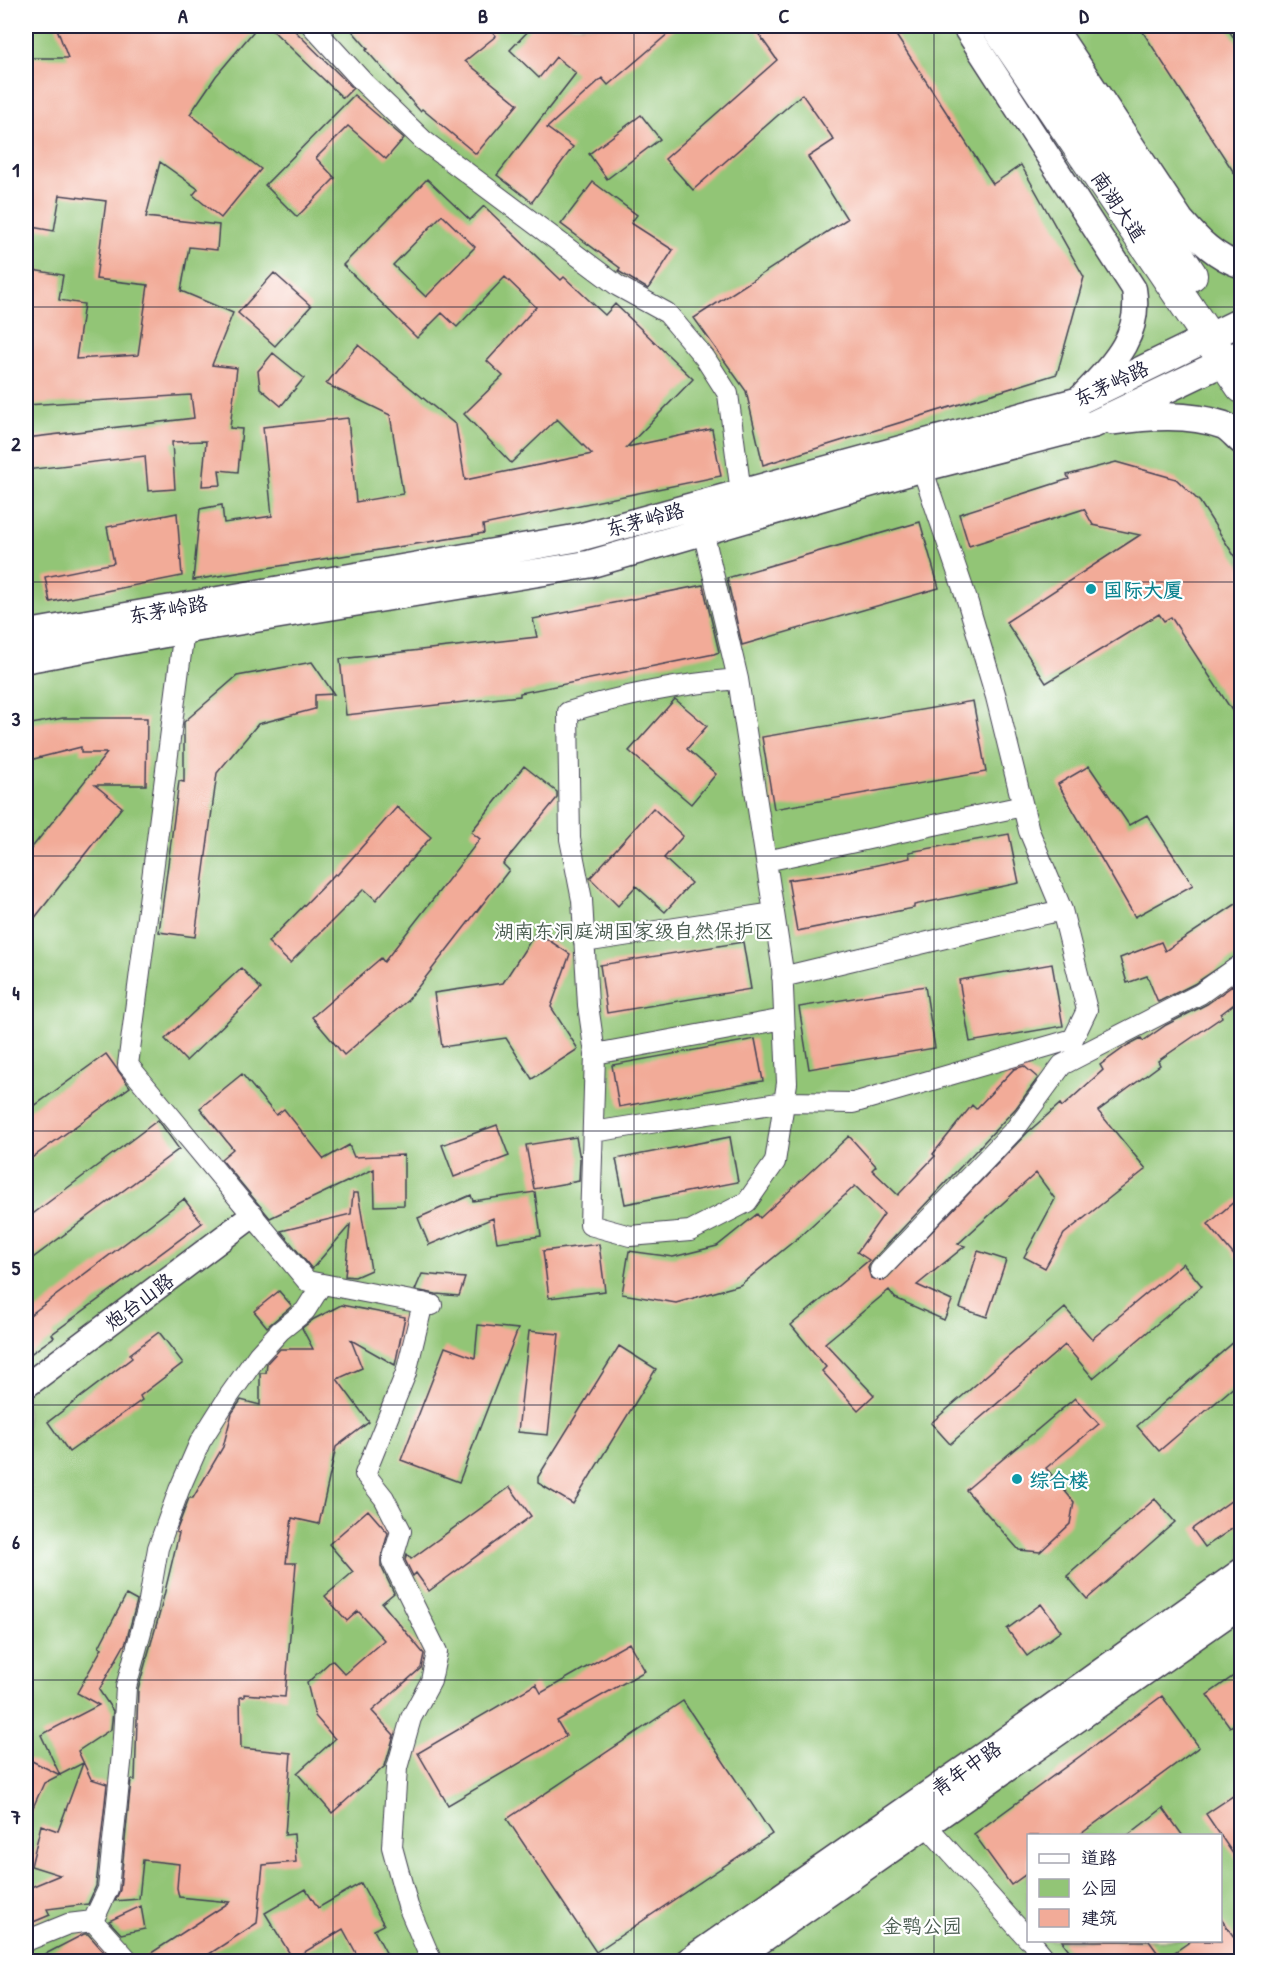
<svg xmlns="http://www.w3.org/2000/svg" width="1267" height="1987" viewBox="0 0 1267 1987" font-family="'Patrick Hand','LXGW WenKai TC',sans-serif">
<rect width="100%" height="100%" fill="#fff"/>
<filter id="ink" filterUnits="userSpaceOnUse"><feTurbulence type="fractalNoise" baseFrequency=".0167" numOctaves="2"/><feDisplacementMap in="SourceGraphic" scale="12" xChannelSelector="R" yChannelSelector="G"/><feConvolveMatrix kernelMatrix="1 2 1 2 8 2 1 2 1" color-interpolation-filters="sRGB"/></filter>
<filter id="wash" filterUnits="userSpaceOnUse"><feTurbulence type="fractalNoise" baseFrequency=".008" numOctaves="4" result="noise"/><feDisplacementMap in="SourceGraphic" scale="24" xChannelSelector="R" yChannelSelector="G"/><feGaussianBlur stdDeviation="1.35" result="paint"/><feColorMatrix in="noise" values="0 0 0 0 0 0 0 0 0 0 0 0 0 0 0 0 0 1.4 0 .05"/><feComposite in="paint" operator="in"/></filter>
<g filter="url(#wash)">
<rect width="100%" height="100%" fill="#f8e7d3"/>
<path fill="#92c576" stroke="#5a7458" stroke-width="1.5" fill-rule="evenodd" d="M26 26H1241V1961L26 1962ZM1028 1836H1220V1940H1028Z"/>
<g id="blocks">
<path fill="#f2ab98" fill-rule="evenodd" d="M56 26H258L216 76 190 114 261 169 221 218 193 195 198 189 160 162 146 217 219 225 217 250 189 247 181 291 233 313 212 365 237 368 230 428 242 429 238 472 219 470 221 485 202 486 206 441 172 442 175 489 148 491 145 456 26 470V438L194 418 191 395 26 405V269L63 275 59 300 84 304 76 359 138 355 148 285 96 279 106 201 60 195 54 231 26 226V146L30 123H26V58H68Z
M268 26H290L353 88 343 98Z
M348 26H488L496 36 465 61 518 104 476 154 422 109 420 111 366 50 368 49Z
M533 26H677L608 85 602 78 547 128 573 147 532 202 497 175 576 73 556 57 539 78 510 50Z
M753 26H890L993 184 1021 165 1084 277 1057 374 763 465 746 391 694 318 847 219 808 157 834 140 802 94 693 190 665 159 777 60Z
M1139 26H1226L1242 50V185Z
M354 95 404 138 386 159 348 126 316 158 335 178 297 217 265 185Z
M641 115 660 139 607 179 589 154Z
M427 179 470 220 484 206 561 280 564 277 605 315 615 304 693 379 627 447 712 429 721 476 483 525 484 533 193 580 200 509 222 505 224 523 272 516 263 427 348 418 356 502 403 494 390 415 326 384 358 345 456 425 465 480 592 454 557 419 511 463 464 414 503 376 487 361 536 307 505 277 457 327 442 313 417 338 343 265ZM442 215 475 247 426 297 393 265Z
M593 182 637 215 631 223 673 250 648 289 618 271 620 268 561 224Z
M274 273 311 306 275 346 238 313Z
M273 353 304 378 281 406 260 388 258 371Z
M1116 462 1176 479 1200 502 1242 568V726L1171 617 1164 621 1159 614 1046 683 1006 622 1140 535 1093 525 1084 509 969 546 959 514 1069 479 1067 475Z
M177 513 182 576 50 602 45 577 114 563 107 527Z
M920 522 939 588 742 645 727 578Z
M703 585 719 652 714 654 520 693V696L346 715 340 659 537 637 533 619Z
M312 662 334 694 315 695V709L258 724 217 773 195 937 159 932 179 781 184 782V722L237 676Z
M675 699 707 726 687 749 716 774 691 804 629 751Z
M973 701 986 772 774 809 762 737Z
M63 718H147L146 785H95L122 807 26 929V855L107 753H81V747L26 761V725Z
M524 766 557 792V798L503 864 509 870 408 1000 344 1055 312 1017 381 958 384 962 480 839 471 832Z
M1089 766 1129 825 1147 815 1193 885 1135 917 1058 784Z
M397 807 431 837 376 900 364 889 290 963 268 942 335 874 337 875Z
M653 808 683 836 664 858 691 883 665 912 636 886 618 906 590 878Z
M1009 834 1019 883 914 905V908L797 931 788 880 844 872 910 858 909 852Z
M1242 900V952L1194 984 1158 1002 1147 976 1127 983 1120 958 1161 942 1165 951Z
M536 932 570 954 551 1007 578 1049 532 1079 506 1038 442 1047 434 993 503 983Z
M743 942 751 989 607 1013 600 965Z
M1052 964 1063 1026 970 1042 959 980Z
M241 968 261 989 186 1061 165 1039Z
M1242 979V998L1221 1014 1222 1017 1158 1061 1160 1065 1098 1111 1146 1169 1064 1234 1045 1268 1024 1257 1055 1199 1036 1173 958 1244 965 1246 917 1285 952 1301 944 1320 895 1298 889 1290 825 1343 874 1395 858 1410 822 1371 826 1367 791 1325 869 1260 857 1252 884 1214 855 1186 799 1237 740 1285 676 1303 622 1294 629 1251 673 1257 717 1246 757 1214 760 1218 849 1136 876 1166 872 1170 898 1195 935 1156 933 1154 972 1105 976 1109 1014 1069 1024 1066 1038 1078 1016 1108 871 1262 868 1268 871 1278 884 1281 1028 1132 1060 1104 1062 1107 1103 1070 1100 1065 1128 1045 1141 1038 1143 1041 1166 1025 1207 1004Z
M925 986 935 1048 809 1069 799 1007Z
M755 1039 763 1081 619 1107 612 1065Z
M106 1054 130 1087 26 1162V1112Z
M242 1074 276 1115 284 1109 324 1159 349 1145 354 1157 404 1155V1205L375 1206 374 1169 270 1218 221 1159 233 1149 200 1108Z
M158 1120 179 1149 26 1263V1219Z
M497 1125 509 1156 454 1177 442 1145Z
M576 1137 580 1159 579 1181 534 1189 526 1145Z
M730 1137 738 1182 625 1204 616 1159Z
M535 1192 541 1236 497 1242 493 1218 429 1245 418 1218 471 1195 473 1201Z
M353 1193H358L371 1270 355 1277 345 1276 350 1225 312 1269 281 1231 351 1214Z
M1242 1195V1265L1208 1224Z
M184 1199 202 1223 52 1334 54 1337 26 1357V1318Z
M599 1244 605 1291 549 1298 543 1251Z
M978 1251 1006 1260 987 1317 960 1308Z
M1183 1263 1202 1286 1093 1378 1065 1345 950 1444 931 1423 1065 1308 1092 1339Z
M422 1274 454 1277 465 1278 459 1296 436 1294 415 1290Z
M279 1291 292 1306 267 1327 254 1311Z
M341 1305 405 1317 395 1365 351 1340 362 1368 337 1379 369 1422 336 1447 319 1524 292 1518 286 1563H296L285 1697 244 1694V1697H240L241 1748 291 1753 285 1835 294 1834 296 1862 263 1865 257 1923 197 1962H142V1959L230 1902 179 1897 177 1888 179 1864 143 1860 139 1899 115 1901 120 1890 131 1780H135L138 1689 160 1612 179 1533 176 1532 189 1498H193L223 1447 232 1413 239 1403 241 1400 260 1405V1373H266L267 1363 280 1349H313L302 1328 314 1319Z
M478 1325 518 1329 459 1482 401 1460 445 1347 475 1358Z
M529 1331 559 1334 548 1435 518 1432Z
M159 1332 183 1363 140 1396 142 1400 69 1452 48 1422 132 1358 130 1354Z
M1242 1335V1380L1159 1451 1137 1426Z
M619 1346 656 1369 573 1504 538 1483V1477Z
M1075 1398 1099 1424 1046 1468 1074 1502 1070 1524 1040 1552 1019 1550 966 1490Z
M510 1487 531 1516 429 1591 416 1573 413 1576 405 1560 407 1554 411 1559Z
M1242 1493V1522L1205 1547 1192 1529Z
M1155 1499 1175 1522 1087 1599 1067 1576Z
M368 1510 388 1533 381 1558V1566L394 1593 382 1603 424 1654 421 1668 372 1711 394 1735 385 1766 332 1813 297 1773 335 1739 315 1716 307 1683 332 1660 345 1674 384 1640 358 1611 347 1621 325 1596 353 1572 329 1544Z
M126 1595 137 1601 126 1642 99 1690 113 1711 111 1729 78 1751 91 1779 107 1784 96 1886 88 1904 47 1909 50 1915 26 1925V1889L60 1875 31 1866 41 1825 58 1831 83 1763 44 1783 26 1823V1758L60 1775 41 1735 99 1705 77 1693 102 1648 99 1647Z
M1041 1604 1061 1631 1027 1656 1007 1629Z
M629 1643 645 1671 557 1721 566 1736 448 1805 418 1753 536 1684 541 1693Z
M1242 1670V1719L1230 1727 1207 1695Z
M1162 1696 1199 1747 1078 1836H1029V1872L1011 1885 974 1834Z
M683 1701 772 1834 596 1952 507 1819Z
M1242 1790V1867L1206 1814Z
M1163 1808 1183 1836H1127Z
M361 1883 384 1925 374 1930 391 1962H361L343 1929 293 1959 265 1913 306 1889 318 1908Z
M141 1906 145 1929 121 1934 109 1921Z
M1221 1919 1242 1948V1962H1078L1062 1941H1149L1163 1960 1191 1941H1221Z
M84 1934H88L113 1962H30Z"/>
</g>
</g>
<g filter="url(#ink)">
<use href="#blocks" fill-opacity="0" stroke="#424052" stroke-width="1.5"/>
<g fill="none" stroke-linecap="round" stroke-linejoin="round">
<g stroke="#424052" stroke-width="22">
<path id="minor" d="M312 26 364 83 423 140 618 286 667 313 705 358 728 394 741 493
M703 531 738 679 782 965 787 1083 775 1162 747 1202 690 1231 630 1236 590 1225 595 1054 588 1005 582 900 570 839 568 712C624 695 680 684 738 679
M184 630 128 1065 307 1281 432 1305
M766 861 1023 806
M584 942 774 913
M782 977 1062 910
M595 1054 784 1019
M593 1132 784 1102 853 1103 1073 1039 1087 1010 1062 910 1029 831 996 697 968 603 922 468
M880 1270 1016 1128 1062 1065 1200 994 1242 964
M423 1303 406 1373 365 1474 384 1498 401 1531 392 1561 437 1652 431 1681 411 1718 397 1768 392 1847 408 1906 432 1962
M918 1816 1028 1939
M93 1921 108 1889 122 1754 126 1687 148 1606 158 1548 179 1490 200 1442 229 1396 258 1355 280 1331 305 1311 322 1284
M1030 1940 1048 1962
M26 1941 68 1924 93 1921 130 1962"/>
</g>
<g stroke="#424052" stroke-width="27">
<path id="tertiary" d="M964 26 1134 289C1142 338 1111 365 1080 398
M1053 26 1181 219C1199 240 1215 257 1242 266
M26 1386 252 1216"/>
</g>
<g stroke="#424052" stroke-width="30">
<path id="secondary" d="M1113 421C1149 416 1189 413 1223 425 1230 428 1236 436 1242 441
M26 634 577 538 1078 401 1242 321
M26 659 184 630 590 564 922 468 1094 424 1242 353
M688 1962 994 1749 1242 1572
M729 1962 1242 1603"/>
</g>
<g stroke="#424052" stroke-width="34">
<path id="primary" d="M997 26 1242 387
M1026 26 1191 275"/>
</g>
<use href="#minor" stroke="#fff" stroke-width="20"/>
<use href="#tertiary" stroke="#fff" stroke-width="24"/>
<use href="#secondary" stroke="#fff" stroke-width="27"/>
<use href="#primary" stroke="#fff" stroke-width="32"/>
</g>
</g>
<path fill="none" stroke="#22223b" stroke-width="1.5" stroke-opacity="0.55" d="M333 26V1962M634 26V1962M934 26V1962M26 307H1242M26 582H1242M26 856H1242M26 1131H1242M26 1405H1242M26 1680H1242"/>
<g fill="#0f9aa8" stroke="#fff" stroke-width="2">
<circle cx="1091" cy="589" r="6"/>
<circle cx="1017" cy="1479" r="6"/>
</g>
<g text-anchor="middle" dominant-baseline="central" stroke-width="4.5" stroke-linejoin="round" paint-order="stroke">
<g font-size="20" fill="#22223b" stroke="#fff">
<text transform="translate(1119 206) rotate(56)">南湖大道</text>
<text transform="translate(1111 383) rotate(-25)">东茅岭路</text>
<text transform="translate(645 519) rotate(-15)">东茅岭路</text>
<text transform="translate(168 609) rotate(-10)">东茅岭路</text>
<text transform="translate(139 1301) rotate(-37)">炮台山路</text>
<text transform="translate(966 1768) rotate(-35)">青年中路</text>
</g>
<g font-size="20" font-weight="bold" fill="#0d838f" stroke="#fff" text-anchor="start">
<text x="1103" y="589">国际大厦</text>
<text x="1029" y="1479">综合楼</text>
</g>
<g font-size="20" fill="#495b50" stroke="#fff">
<text x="634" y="930">湖南东洞庭湖国家级自然保护区</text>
<text x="922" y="1925">金鹗公园</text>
</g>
</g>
<rect width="1267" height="1987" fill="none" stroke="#fff" stroke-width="66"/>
<rect x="1027" y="1834" width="195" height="108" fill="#ffffff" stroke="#a7a7b1" stroke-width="1.5"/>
<rect x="1039" y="1854" width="30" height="9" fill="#ffffff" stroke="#a7a7b1" stroke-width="1.5"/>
<text x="1081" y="1864" font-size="18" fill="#22223b">道路</text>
<rect x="1039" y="1879" width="30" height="18" fill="#92c576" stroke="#a7a7b1" stroke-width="1.5"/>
<text x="1081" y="1894" font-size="18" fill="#22223b">公园</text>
<rect x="1039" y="1909" width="30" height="18" fill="#f2ab98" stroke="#a7a7b1" stroke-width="1.5"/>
<text x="1081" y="1924" font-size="18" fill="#22223b">建筑</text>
<rect x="33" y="33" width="1201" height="1921" fill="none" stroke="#22223b" stroke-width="2"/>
<g font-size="20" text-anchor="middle" font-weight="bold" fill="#22223b">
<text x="183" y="23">A</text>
<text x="483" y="23">B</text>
<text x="784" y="23">C</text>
<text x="1084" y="23">D</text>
<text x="16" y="177">1</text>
<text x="16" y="451">2</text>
<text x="16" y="726">3</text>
<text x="16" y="1000">4</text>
<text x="16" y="1275">5</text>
<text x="16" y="1549">6</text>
<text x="16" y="1824">7</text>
</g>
</svg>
